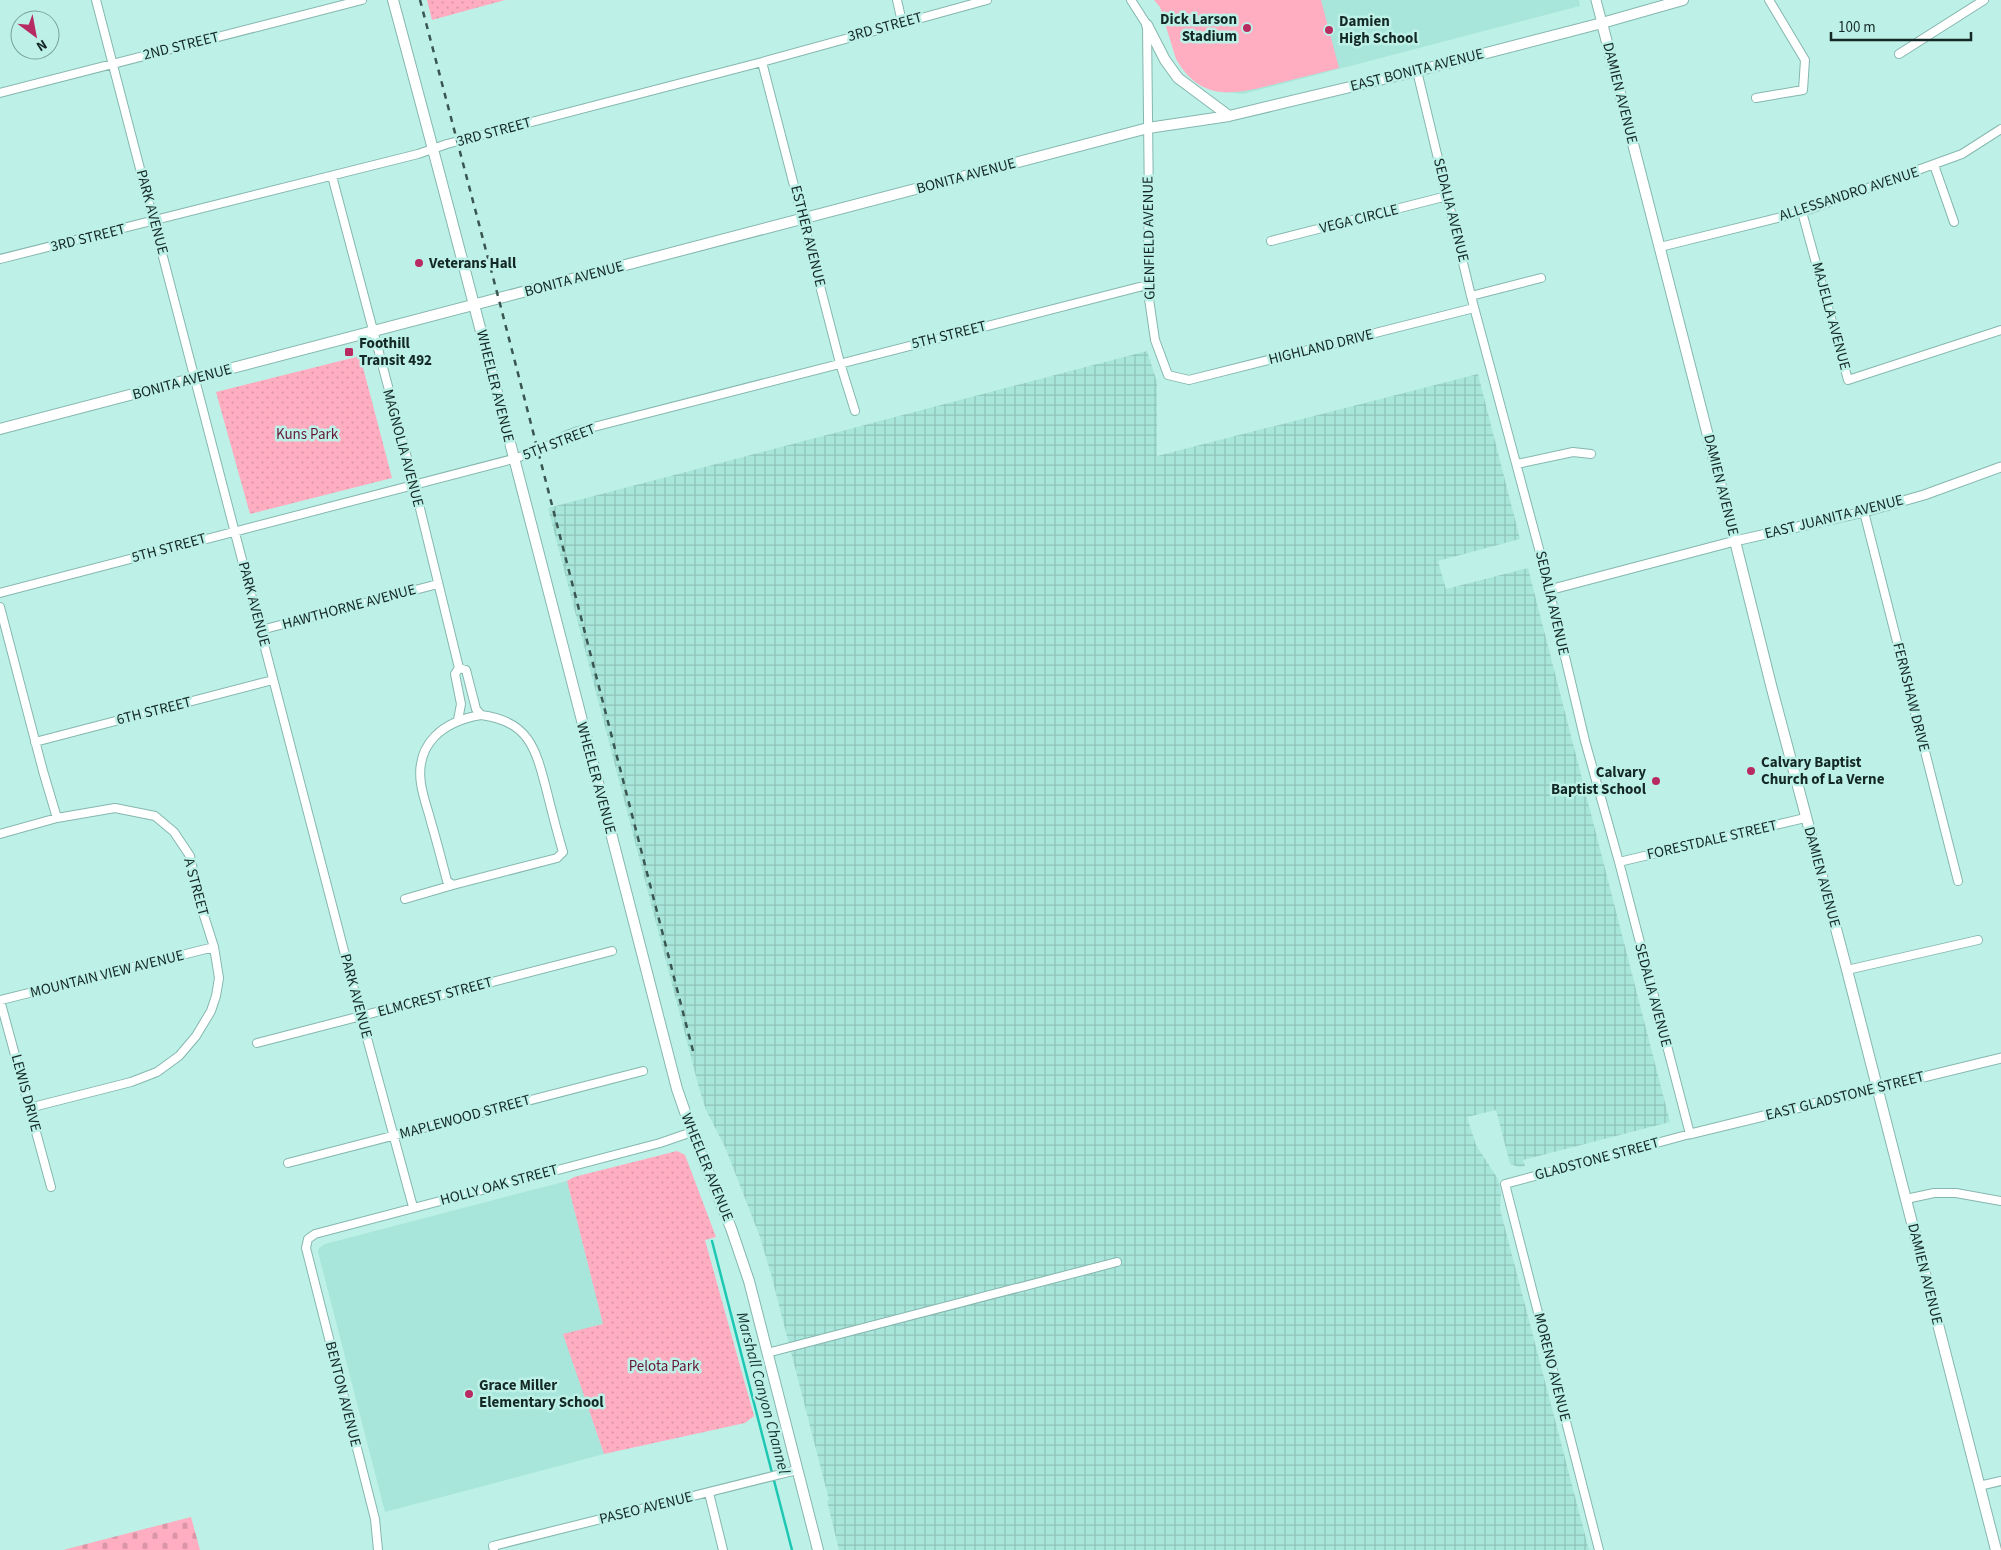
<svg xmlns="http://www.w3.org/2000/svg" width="2001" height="1550" viewBox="0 0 2001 1550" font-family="'Source Sans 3',sans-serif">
<defs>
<pattern id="industrial-grid" width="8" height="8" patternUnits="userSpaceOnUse" patternTransform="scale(1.25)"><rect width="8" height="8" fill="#a8e5da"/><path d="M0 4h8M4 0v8" fill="none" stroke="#90c4bb"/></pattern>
<pattern id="green-dots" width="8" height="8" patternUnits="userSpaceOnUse" patternTransform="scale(1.25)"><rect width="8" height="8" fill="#ffadc1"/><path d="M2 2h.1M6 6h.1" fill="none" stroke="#da95a6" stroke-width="1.8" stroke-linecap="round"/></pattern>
<pattern id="cemetery-stones" width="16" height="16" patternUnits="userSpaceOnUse" patternTransform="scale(1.25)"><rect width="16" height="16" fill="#ffadc1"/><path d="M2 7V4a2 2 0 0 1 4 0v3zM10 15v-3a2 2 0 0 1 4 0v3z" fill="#da95a6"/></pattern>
</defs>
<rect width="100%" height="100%" fill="#bdf1e7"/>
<path fill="#a8e5da" d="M1161 0H1579L1580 6 1243 94 1214 91 1189 73Z
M567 1181 603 1324 564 1335 604 1454 385 1512 318 1252 319 1248 325 1244Z"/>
<path fill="url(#industrial-grid)" d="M1147 351 1157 382V456L1478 374 1520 539 1438 561 1446 589 1528 568 1670 1122 1523 1160 1525 1166 1519 1167 1510 1164 1496 1110 1467 1117 1476 1145 1498 1179 1501 1193 1500 1209 1589 1550H839L827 1501 829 1500 771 1274 760 1237 725 1147 706 1110 699 1088 548 508Z"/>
<path fill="url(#green-dots)" d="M427 0H505L432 20Z
M360 356 392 478 250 514 216 392Z
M677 1151 685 1155 716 1237 705 1240 754 1416 745 1423 604 1454 563 1334 603 1324 567 1181 574 1177Z"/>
<path fill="url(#cemetery-stones)" d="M191 1517 200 1550H63Z"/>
<path fill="#ffadc1" d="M1154 0H1321L1339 68C1319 73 1299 78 1279 83 1237 94 1202 104 1176 59L1160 7Z"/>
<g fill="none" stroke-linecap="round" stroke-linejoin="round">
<path stroke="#1ec7b4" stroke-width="2.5" d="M712 1241 792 1550"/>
<g stroke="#85b7af" stroke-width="10">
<path id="minor" d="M96 0 361 1016 413 1207
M897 0 902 22
M1131 0 1147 25 1149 208 1147 285 1155 340 1168 375 1189 380 1474 308
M1899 54 1984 0
M762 62 840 363 855 411
M1417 71 1471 296 1542 560 1585 741 1619 862 1690 1134 1505 1184 1599 1550
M0 93 362 0
M1756 98 1803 90 1805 60 1769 0
M1934 165 1954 222
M332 176 414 484 459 668 455 674 461 704 458 720
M1802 212 1848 380 2001 330
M1271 241 1447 196
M1660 247 1802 212 1962 154 2001 129
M0 259 418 154 447 144 762 62 987 0
M1471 296 1541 278
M1517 464 1573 452 1591 454
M1864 512 1958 881
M0 593 513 459 538 451 565 436 578 431 1147 285
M0 607 43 771 57 818
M261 630 438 584
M459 668 466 670 476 709 481 715
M481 715C530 721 536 750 547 792 552 812 557 832 563 852L557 858 453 885 447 881C442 862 437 842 431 822 428 810 423 797 421 784 415 743 444 721 481 715Z
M35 742 273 680
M0 834 57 818 115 808 155 816 174 832 190 856 200 903 214 947 219 978 216 996 211 1011 196 1036 179 1056 157 1072 131 1082 29 1108
M1619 862 1805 818
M405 899 453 885
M1847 970 1978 940
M0 1000 51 1187
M1 1000 214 947
M257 1043 612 951
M288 1163 643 1071
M1906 1199 1934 1193H1956L2001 1201
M767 1353 1117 1262
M1979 1486 2001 1481
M709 1493 723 1550
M378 1550 375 1519 306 1248 308 1239 315 1234 660 1143 692 1132
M494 1550 493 1546 797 1470"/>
</g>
<g stroke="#85b7af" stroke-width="11">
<path id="tertiary" d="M1596 0 1602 23
M1549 590 1735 541 1864 512 1924 495 2001 467
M1690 1134 2001 1058"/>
</g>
<g stroke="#85b7af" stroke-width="12">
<path id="secondary" d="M393 0C491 362 583 726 677 1089L692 1132 731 1228 749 1281 818 1550
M1602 23 1735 541 1772 689 1847 970 1996 1550
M1147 25 1165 60 1178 78 1229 116
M0 429 1148 128 1229 116 1417 71 1602 23 1683 0"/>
</g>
<use href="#minor" stroke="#fff" stroke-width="8"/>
<use href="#tertiary" stroke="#fff" stroke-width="9"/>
<use href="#secondary" stroke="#fff" stroke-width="10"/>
<path stroke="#3a5651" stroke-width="2.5" stroke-dasharray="6 6" stroke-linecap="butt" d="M420 0 499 300 693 1051"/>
</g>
<g fill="#b82b61" stroke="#bdf1e7" stroke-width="2">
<circle cx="1247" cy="28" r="5"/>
<circle cx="1329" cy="30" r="5"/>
<circle cx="419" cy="263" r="5"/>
<rect x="344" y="347" width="10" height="10" rx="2.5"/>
<circle cx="1751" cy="771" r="5"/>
<circle cx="1656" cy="781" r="5"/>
<circle cx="469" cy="1394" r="5"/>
</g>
<g text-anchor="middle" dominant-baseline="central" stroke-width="5" stroke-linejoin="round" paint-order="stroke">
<g font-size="15" font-weight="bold" fill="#142925" stroke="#bdf1e7" text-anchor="start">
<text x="1237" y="19" text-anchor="end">Dick Larson<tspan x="1237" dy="17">Stadium</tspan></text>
<text x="1339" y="21">Damien<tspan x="1339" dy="17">High School</tspan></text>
<text x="429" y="263">Veterans Hall</text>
<text x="359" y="343">Foothill<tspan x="359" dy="17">Transit 492</tspan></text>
<text x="1761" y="762">Calvary Baptist<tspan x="1761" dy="17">Church of La Verne</tspan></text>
<text x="1646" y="772" text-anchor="end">Calvary<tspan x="1646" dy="17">Baptist School</tspan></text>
<text x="479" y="1385">Grace Miller<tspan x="479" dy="17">Elementary School</tspan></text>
</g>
<g font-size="15" fill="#142925" stroke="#bdf1e7">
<text transform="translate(885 27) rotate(-15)">3RD STREET</text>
<text transform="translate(181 46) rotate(-14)">2ND STREET</text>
<text transform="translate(1417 70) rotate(-14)">EAST BONITA AVENUE</text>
<text transform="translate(1620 93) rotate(76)">DAMIEN AVENUE</text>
<text transform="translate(494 132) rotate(-15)">3RD STREET</text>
<text transform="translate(966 176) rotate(-15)">BONITA AVENUE</text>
<text transform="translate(1849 194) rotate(-18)">ALLESSANDRO AVENUE</text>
<text transform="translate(1451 210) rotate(76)">SEDALIA AVENUE</text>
<text transform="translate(152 212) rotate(75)">PARK AVENUE</text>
<text transform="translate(1359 219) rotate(-14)">VEGA CIRCLE</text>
<text transform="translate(808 236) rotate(76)">ESTHER AVENUE</text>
<text transform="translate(88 238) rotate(-14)">3RD STREET</text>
<text transform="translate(1149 238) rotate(-91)">GLENFIELD AVENUE</text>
<text transform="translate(574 279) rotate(-15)">BONITA AVENUE</text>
<text transform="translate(1831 316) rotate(75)">MAJELLA AVENUE</text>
<text transform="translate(949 335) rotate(-14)">5TH STREET</text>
<text transform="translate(1321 347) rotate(-14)">HIGHLAND DRIVE</text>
<text transform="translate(182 382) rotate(-15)">BONITA AVENUE</text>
<text transform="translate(495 386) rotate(76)">WHEELER AVENUE</text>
<text transform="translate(559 442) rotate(-21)">5TH STREET</text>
<text transform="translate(403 448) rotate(75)">MAGNOLIA AVENUE</text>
<text transform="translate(1721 485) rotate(76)">DAMIEN AVENUE</text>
<text transform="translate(1834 517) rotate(-14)">EAST JUANITA AVENUE</text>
<text transform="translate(169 548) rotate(-15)">5TH STREET</text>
<text transform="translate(1552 603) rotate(77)">SEDALIA AVENUE</text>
<text transform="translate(254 604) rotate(75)">PARK AVENUE</text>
<text transform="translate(349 607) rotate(-15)">HAWTHORNE AVENUE</text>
<text transform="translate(1911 697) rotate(76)">FERNSHAW DRIVE</text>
<text transform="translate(154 711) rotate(-14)">6TH STREET</text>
<text transform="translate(596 778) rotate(75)">WHEELER AVENUE</text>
<text transform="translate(1712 840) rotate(-13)">FORESTDALE STREET</text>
<text transform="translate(1822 877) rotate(75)">DAMIEN AVENUE</text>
<text transform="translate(196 887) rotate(75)">A STREET</text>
<text transform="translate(107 974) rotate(-14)">MOUNTAIN VIEW AVENUE</text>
<text transform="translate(1653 995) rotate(75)">SEDALIA AVENUE</text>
<text transform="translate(356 996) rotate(75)">PARK AVENUE</text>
<text transform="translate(435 997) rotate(-15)">ELMCREST STREET</text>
<text transform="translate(26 1093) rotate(75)">LEWIS DRIVE</text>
<text transform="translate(1845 1096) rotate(-14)">EAST GLADSTONE STREET</text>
<text transform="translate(465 1117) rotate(-15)">MAPLEWOOD STREET</text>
<text transform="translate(1597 1159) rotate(-15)">GLADSTONE STREET</text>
<text transform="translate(707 1167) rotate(68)">WHEELER AVENUE</text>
<text transform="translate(499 1185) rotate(-15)">HOLLY OAK STREET</text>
<text transform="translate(1925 1274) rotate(76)">DAMIEN AVENUE</text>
<text transform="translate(1552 1367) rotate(76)">MORENO AVENUE</text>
<text transform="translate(343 1394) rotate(76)">BENTON AVENUE</text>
<text transform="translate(646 1508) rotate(-14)">PASEO AVENUE</text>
</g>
<g font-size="15" fill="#661634" stroke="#bdf1e7">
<text x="307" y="434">Kuns Park</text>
<text x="664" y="1366">Pelota Park</text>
</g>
<g font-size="16" font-style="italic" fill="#163530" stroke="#bdf1e7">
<text transform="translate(763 1393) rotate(75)">Marshall Canyon Channel</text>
</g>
</g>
<g transform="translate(35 35) rotate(148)"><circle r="24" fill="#bdf1e7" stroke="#79a199"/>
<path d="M0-4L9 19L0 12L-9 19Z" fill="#b82b61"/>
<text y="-8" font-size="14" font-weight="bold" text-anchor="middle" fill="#142925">N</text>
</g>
<path d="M1831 32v8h140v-8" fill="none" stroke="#142925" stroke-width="2.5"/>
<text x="1838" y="32" font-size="15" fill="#142925" stroke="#bdf1e7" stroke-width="4" paint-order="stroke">100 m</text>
</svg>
